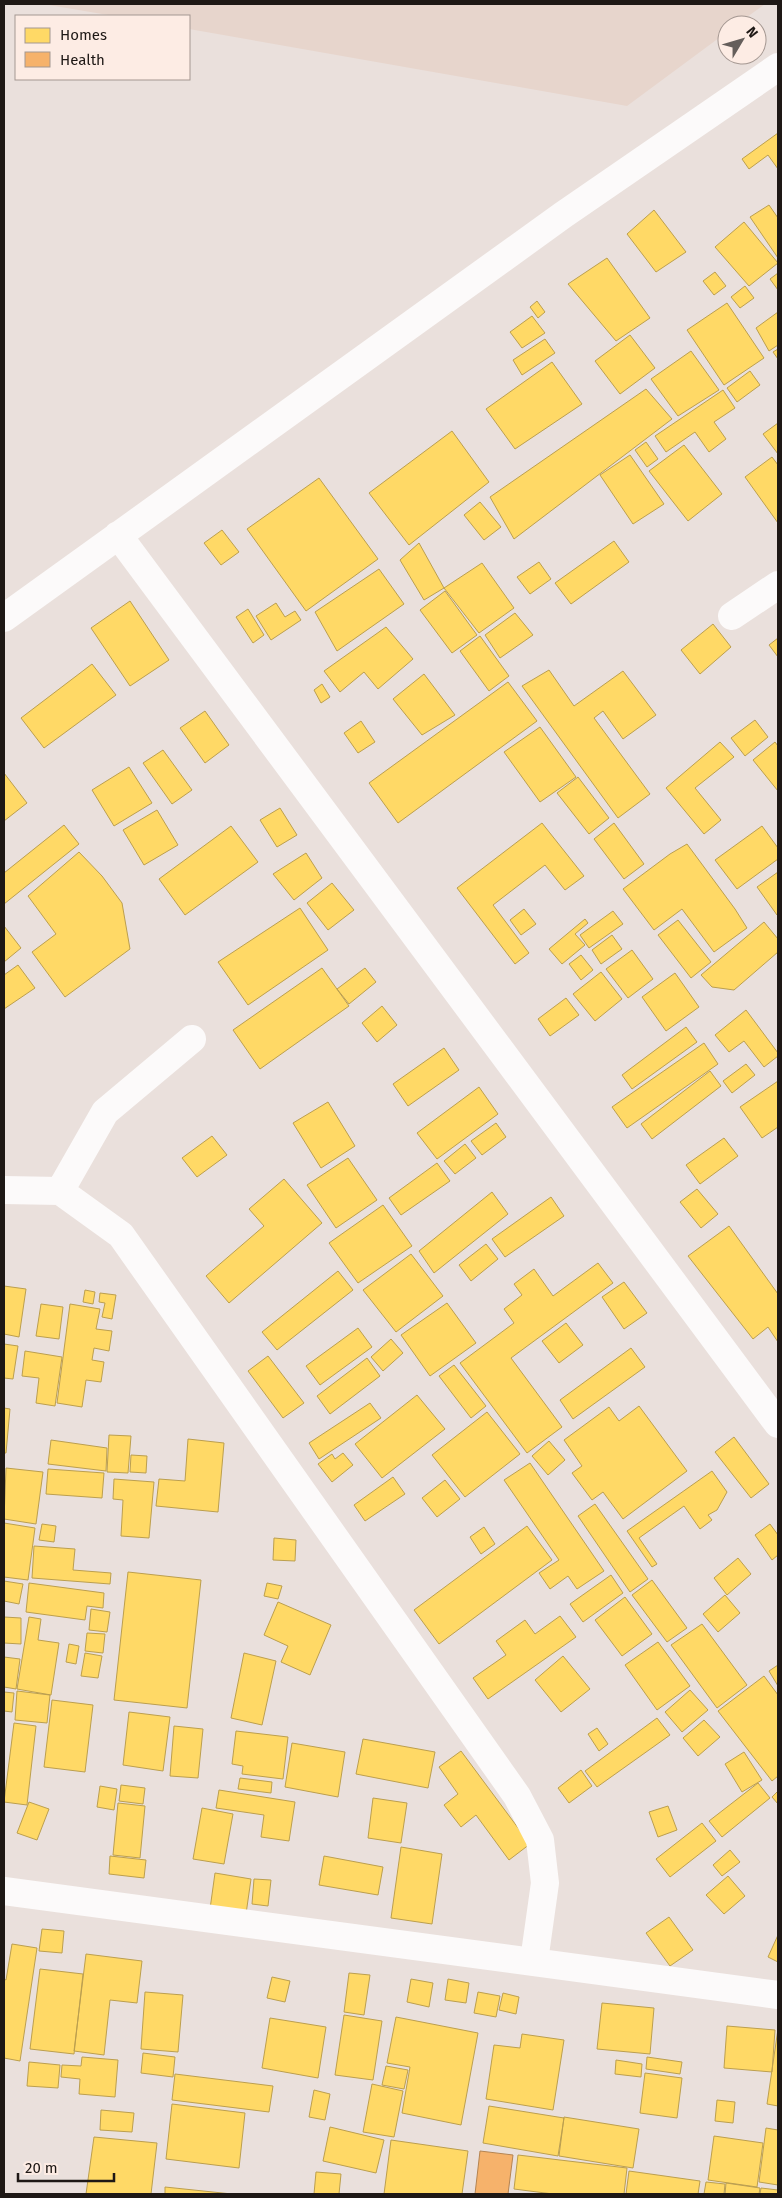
<svg xmlns="http://www.w3.org/2000/svg" width="782" height="2198" viewBox="0 0 782 2198" font-family="'Fira Sans',sans-serif">
<rect width="100%" height="100%" fill="#eae0dc"/>
<path fill="#e7d5cc" d="M43 4H765L736 25H727V32L627 106 189 29V16H114Z"/>
<path fill="#ffd966" stroke="#bc9f4e" d="M778 133V169L768 155 749 169 742 159Z
M769 205 778 218V258L750 217Z
M654 210 686 252 656 272 627 234Z
M744 222 778 263 749 286 715 247Z
M607 258 650 318 616 341 568 284Z
M715 272 726 286 714 295 703 281Z
M778 273V290L770 279Z
M745 286 754 298 740 308 731 297Z
M537 301 545 312 538 318 530 307Z
M727 303 764 358 724 385 687 330Z
M778 312V345L769 351 756 328Z
M532 316 545 333 522 348 510 332Z
M630 335 655 368 620 394 595 361Z
M545 339 555 353 522 375 513 360Z
M778 349V359L773 352Z
M691 351 719 390 678 416 651 379Z
M552 362 582 404 515 449 486 409Z
M750 371 760 385 737 402 727 388Z
M646 389 672 419 514 539 490 497Z
M723 390 735 408 714 422 726 439 709 452 695 432 666 452 655 436Z
M778 423V454L763 434Z
M452 431 489 482 409 545 369 493Z
M646 442 658 459 647 467 635 450Z
M684 445 722 494 688 521 649 471Z
M630 455 664 504 633 524 600 475Z
M772 457 778 465V523L745 477Z
M319 478 378 559 306 611 247 529Z
M480 502 501 527 484 540 464 515Z
M222 530 239 552 221 565 204 543Z
M614 541 629 562 571 604 555 583Z
M419 543 444 588 424 600 400 560Z
M539 562 551 579 530 594 517 577Z
M482 563 514 608 479 633 444 588Z
M379 569 404 604 337 651 315 612Z
M445 591 477 635 452 653 420 610Z
M130 601 169 660 130 686 91 628Z
M276 603 285 617 295 611 301 620 271 640 256 616Z
M248 609 264 635 253 643 236 617Z
M515 613 533 635 500 658 485 635Z
M713 624 731 647 700 674 681 650Z
M386 627 413 659 378 689 364 672 340 692 324 671Z
M480 636 509 676 489 691 460 651Z
M778 638V657L769 645Z
M92 664 116 695 44 748 21 718Z
M549 670 574 706 623 671 656 715 623 739 603 711 594 718 650 794 618 818 522 686Z
M424 674 455 715 422 735 393 699Z
M508 682 537 721 398 823 369 783Z
M322 684 330 697 321 703 314 690Z
M205 711 229 745 205 763 180 728Z
M755 720 768 737 745 756 731 738Z
M361 721 375 742 358 753 344 733Z
M540 727 576 777 540 802 504 752Z
M720 742 734 757 695 788 721 820 704 834 666 788Z
M775 742 778 746V791L753 760Z
M163 750 192 790 172 804 143 763Z
M129 767 152 803 114 826 92 790Z
M4 773 27 803 4 821Z
M578 777 609 818 589 834 557 793Z
M280 808 297 835 277 847 260 820Z
M157 810 178 845 144 865 123 830Z
M542 823 584 876 565 890 545 865 493 905 529 953 515 964 457 888Z
M614 823 644 864 624 879 594 839Z
M64 825 79 844 4 904V873Z
M231 826 258 862 185 915 159 879Z
M762 826 778 848V859L737 889 715 860Z
M687 844 735 909 747 928 714 952 682 909 654 930 623 889 670 854Z
M79 852 102 876 122 903 130 949 65 997 32 952 56 934 28 896Z
M306 853 322 878 294 900 273 874Z
M778 872V913L777 915 757 887Z
M332 883 354 910 328 930 307 903Z
M300 908 328 950 248 1005 218 962Z
M524 909 536 924 521 935 510 920Z
M613 911 623 924 589 948 580 935Z
M585 919 588 923 575 934 585 945 562 964 549 949Z
M678 920 711 962 691 978 658 935Z
M764 922 778 939V952L734 990 712 987 701 975Z
M4 926 21 948 4 962Z
M612 935 622 949 601 964 592 950Z
M632 950 653 979 628 998 606 969Z
M581 955 593 970 581 980 569 964Z
M18 965 35 988 4 1009V975Z
M322 968 349 1006 260 1069 233 1030Z
M365 968 376 982 349 1004 337 989Z
M601 972 622 999 595 1021 573 994Z
M675 973 699 1007 666 1031 642 997Z
M566 998 579 1015 550 1036 538 1019Z
M382 1006 397 1025 377 1042 362 1023Z
M746 1010 778 1053V1056L764 1067 744 1041 729 1052 715 1035Z
M686 1027 697 1042 632 1089 622 1075Z
M704 1043 718 1064 627 1128 612 1107Z
M444 1048 459 1070 408 1106 393 1084Z
M746 1064 755 1075 732 1093 723 1081Z
M710 1071 721 1086 652 1139 641 1124Z
M778 1081V1127L762 1138 740 1107Z
M479 1087 498 1114 437 1159 417 1133Z
M328 1102 355 1146 321 1168 293 1123Z
M496 1123 506 1137 482 1155 471 1141Z
M212 1136 227 1155 197 1177 182 1158Z
M724 1138 738 1156 700 1184 686 1165Z
M465 1144 476 1158 455 1174 444 1161Z
M348 1158 377 1200 336 1228 307 1185Z
M437 1163 450 1181 401 1215 389 1198Z
M284 1179 322 1223 229 1303 206 1276 264 1226 249 1209Z
M697 1189 718 1214 701 1228 680 1202Z
M492 1192 508 1214 434 1273 419 1251Z
M551 1197 564 1216 505 1257 492 1239Z
M383 1205 412 1246 358 1283 329 1243Z
M729 1226 778 1294V1342L768 1327 753 1339 688 1256Z
M486 1244 498 1259 471 1281 459 1265Z
M411 1254 443 1296 396 1332 363 1290Z
M598 1263 613 1283 511 1358 562 1427 527 1453 460 1363 514 1323 504 1309 522 1295 514 1284 534 1269 553 1296Z
M338 1271 353 1290 277 1350 262 1332Z
M624 1282 647 1313 624 1329 602 1297Z
M4 1286 26 1289 19 1337 4 1334Z
M85 1290 95 1292 93 1304 83 1302Z
M100 1293 116 1295 112 1319 102 1317 105 1303 99 1302Z
M447 1303 476 1343 430 1376 401 1335Z
M41 1304 63 1307 59 1339 36 1336Z
M70 1304 100 1309 96 1329 112 1331 109 1351 94 1348 92 1360 104 1362 101 1382 86 1380 82 1407 57 1403Z
M566 1323 583 1345 559 1363 542 1341Z
M358 1328 372 1347 320 1385 306 1366Z
M391 1339 403 1353 383 1371 371 1357Z
M4 1344 18 1346 13 1379 4 1378Z
M631 1348 645 1367 573 1419 560 1400Z
M25 1351 62 1357 55 1406 36 1403 39 1378 22 1376Z
M268 1356 304 1403 283 1418 248 1371Z
M367 1358 380 1376 330 1414 317 1396Z
M454 1365 486 1406 471 1418 439 1376Z
M417 1395 445 1429 382 1478 355 1444Z
M370 1403 381 1418 319 1459 309 1443Z
M639 1406 687 1471 623 1519 603 1492 592 1500 572 1473 582 1466 564 1440 609 1407 619 1421Z
M4 1408 10 1409 6 1453H4Z
M487 1412 520 1454 465 1497 432 1455Z
M109 1435 131 1436 128 1473 107 1472Z
M734 1437 769 1484 751 1498 715 1452Z
M188 1439 224 1443 218 1512 156 1506 159 1479 185 1481Z
M51 1440 107 1448 106 1471 48 1464Z
M549 1441 565 1460 548 1475 532 1456Z
M343 1453 353 1465 332 1482 318 1464 332 1454 335 1459Z
M131 1455 147 1456 146 1473 130 1472Z
M530 1463 604 1571 577 1589 568 1576 550 1589 539 1573 559 1560 504 1480Z
M6 1468 43 1472 36 1524 4 1519Z
M48 1469 104 1473 102 1498 46 1494Z
M712 1471 727 1492 717 1510 708 1515 712 1520 700 1529 684 1506 639 1538 657 1564 652 1567 627 1531Z
M393 1477 405 1494 365 1521 354 1505Z
M114 1479 154 1482 149 1538 121 1536 123 1500 113 1499Z
M445 1480 460 1499 437 1517 422 1498Z
M595 1504 648 1579 630 1592 578 1516Z
M4 1523 35 1528 28 1580 4 1577Z
M42 1524 56 1526 54 1542 39 1540Z
M770 1524 778 1535V1555L772 1560 755 1535Z
M527 1526 552 1560 439 1644 414 1610Z
M484 1527 495 1544 481 1554 470 1537Z
M274 1538 296 1540 295 1561 273 1560Z
M34 1546 75 1549 73 1570 111 1573 110 1584 32 1578Z
M738 1558 751 1574 727 1595 714 1578Z
M128 1572 201 1580 187 1708 114 1700Z
M611 1575 623 1593 583 1622 570 1604Z
M652 1580 687 1628 667 1642 632 1595Z
M4 1581 23 1584 19 1604 4 1601Z
M29 1583 104 1593 103 1608 87 1606 85 1620 26 1612Z
M267 1583 282 1586 278 1599 264 1596Z
M725 1595 740 1613 718 1632 703 1614Z
M625 1597 652 1634 622 1656 595 1620Z
M278 1602 331 1625 310 1675 281 1662 288 1646 264 1635Z
M91 1609 110 1612 107 1632 89 1630Z
M560 1616 576 1637 488 1699 473 1678 506 1655 496 1641 525 1620 535 1634Z
M4 1617 21 1618V1644L4 1643Z
M29 1617 41 1619 38 1640 59 1643 51 1695 17 1689Z
M702 1624 747 1685 717 1708 671 1645Z
M87 1633 105 1634 103 1653 85 1651Z
M658 1642 690 1686 657 1710 625 1665Z
M69 1644 79 1646 76 1664 66 1662Z
M85 1653 102 1656 98 1678 81 1676Z
M244 1653 276 1661 262 1725 231 1718Z
M563 1656 590 1689 561 1712 535 1680Z
M4 1657 20 1659 16 1689 4 1687Z
M778 1665V1686L769 1671Z
M764 1676 778 1695V1776L772 1781 718 1711Z
M690 1690 708 1710 682 1732 665 1712Z
M17 1691 50 1695 47 1723 15 1720Z
M4 1692 14 1693 12 1712 4 1711Z
M52 1700 93 1705 85 1772 44 1767Z
M129 1712 170 1717 163 1771 123 1765Z
M657 1718 670 1735 597 1787 585 1771Z
M704 1720 720 1737 698 1756 683 1738Z
M14 1723 36 1726 27 1805 4 1802Z
M174 1726 203 1729 198 1778 170 1776Z
M597 1728 608 1744 599 1751 588 1734Z
M236 1731 288 1737 283 1779 242 1774 243 1766 232 1764Z
M363 1739 435 1752 428 1788 356 1774Z
M292 1743 345 1752 338 1797 285 1787Z
M461 1751 530 1844 509 1860 476 1815 461 1827 444 1805 458 1794 439 1767Z
M744 1752 762 1780 742 1792 725 1764Z
M581 1770 592 1786 569 1803 558 1788Z
M240 1778 272 1782 271 1793 238 1789Z
M758 1783 770 1798 722 1837 709 1821Z
M121 1785 145 1788 143 1804 119 1801Z
M100 1786 117 1789 114 1810 97 1807Z
M219 1790 295 1802 289 1841 261 1837 264 1815 216 1808Z
M778 1791V1804L772 1797Z
M373 1798 407 1803 401 1843 368 1838Z
M29 1802 49 1809 37 1840 17 1833Z
M118 1803 145 1806 140 1858 113 1855Z
M668 1806 677 1830 658 1837 649 1812Z
M202 1808 233 1814 224 1864 193 1859Z
M702 1823 716 1841 670 1877 656 1859Z
M401 1847 442 1854 432 1924 391 1918Z
M730 1850 740 1862 722 1876 713 1865Z
M110 1856 146 1860 144 1878 109 1874Z
M324 1856 383 1867 378 1895 319 1885Z
M215 1873 251 1879 246 1914 210 1909Z
M728 1876 745 1896 724 1914 706 1895Z
M254 1879 271 1880 268 1906 252 1904Z
M669 1917 693 1950 670 1966 646 1933Z
M42 1929 64 1931 62 1953 39 1951Z
M778 1935V1962L768 1957Z
M12 1944 37 1948 20 2061 4 2058V1979L6 1980Z
M86 1954 142 1961 137 2003 110 2000 104 2055 74 2051Z
M40 1969 83 1974 74 2054 30 2049Z
M349 1973 370 1975 364 2015 344 2012Z
M272 1977 290 1981 285 2002 267 1998Z
M411 1979 433 1983 429 2007 407 2002Z
M448 1979 469 1983 466 2003 445 2000Z
M145 1992 183 1995 178 2052 141 2049Z
M478 1992 500 1996 496 2017 474 2013Z
M503 1993 519 1997 516 2014 499 2010Z
M602 2003 654 2008 650 2054 597 2049Z
M344 2015 382 2021 373 2080 335 2075Z
M396 2017 478 2033 461 2125 402 2113 410 2067 387 2063Z
M270 2018 326 2027 318 2078 262 2068Z
M727 2026 775 2030 772 2072 724 2068Z
M778 2029V2106L767 2104Z
M522 2034 564 2040 553 2110 486 2099 494 2045 520 2048Z
M143 2053 175 2057 173 2077 141 2073Z
M82 2057 118 2060 115 2097 79 2094 80 2079 61 2077 62 2065 81 2066Z
M647 2057 682 2062 680 2074 646 2069Z
M616 2060 642 2064 641 2077 615 2074Z
M29 2062 60 2065 58 2088 27 2086Z
M386 2066 408 2070 404 2089 382 2085Z
M645 2073 682 2078 677 2118 640 2113Z
M175 2074 273 2086 269 2112 172 2100Z
M372 2084 403 2091 394 2137 363 2132Z
M314 2090 330 2094 325 2120 309 2117Z
M717 2100 735 2102 733 2123 715 2121Z
M172 2104 245 2113 239 2168 166 2159Z
M489 2106 564 2118 558 2156 483 2143Z
M101 2110 134 2113 132 2132 100 2130Z
M564 2117 639 2129 633 2168 559 2156Z
M330 2127 384 2140 376 2173 323 2161Z
M766 2128 778 2130V2185L759 2182Z
M714 2136 763 2143 757 2187 708 2180Z
M94 2137 157 2143 151 2194H86Z
M391 2140 468 2151 462 2194H384Z
M518 2155 627 2168 624 2194H553L514 2189Z
M629 2171 700 2181 698 2194H626Z
M316 2172 341 2174 339 2194H314Z
M706 2182 725 2184 724 2194H704Z
M726 2183 760 2188 759 2194H725Z
M165 2187 232 2194H165Z
M761 2188 778 2190V2194H760Z"/>
<path fill="#f6b26b" stroke="#b58451" d="M480 2151 513 2155 508 2194H475Z"/>
<g fill="none" stroke-linecap="round" stroke-linejoin="round">
<path stroke="#fcfafa" stroke-width="28" d="M118 535 778 1424
M732 616 778 585
M4 618 563 215 778 67
M4 1190 60 1191 121 1235 517 1796 540 1840 545 1883 534 1961
M60 1191 105 1112 192 1039
M4 1891 778 1995"/>
</g>
<rect width="782" height="2198" fill="none" stroke="#1e1815" stroke-width="10"/>
<rect x="15" y="15" width="175" height="65" fill="#fdece4" stroke="#a49791"/>
<rect x="25" y="28" width="25" height="15" fill="#ffd966" stroke="#a49791"/>
<text x="60" y="40" font-size="15" fill="#1e1815">Homes</text>
<rect x="25" y="52" width="25" height="15" fill="#f6b26b" stroke="#a49791"/>
<text x="60" y="65" font-size="15" fill="#1e1815">Health</text>
<g transform="translate(742 40) rotate(52)"><circle r="24" fill="#fdece4" stroke="#a49791"/>
<path d="M0-4L9 19L0 12L-9 19Z" fill="#655e5b"/>
<text y="-8" font-size="14" font-weight="bold" text-anchor="middle" fill="#1e1815">N</text>
</g>
<path d="M18 2173v8h96v-8" fill="none" stroke="#1e1815" stroke-width="2.5"/>
<text x="25" y="2173" font-size="15" fill="#1e1815" stroke="#fdece4" stroke-width="4" paint-order="stroke">20 m</text>
</svg>
